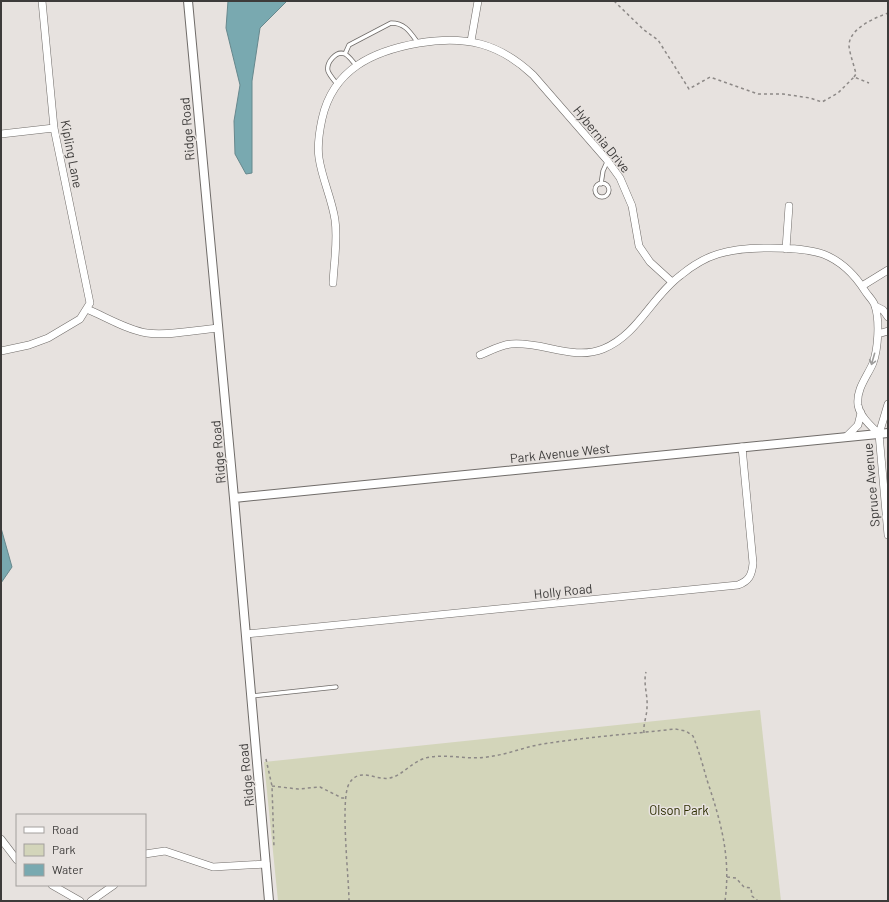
<svg xmlns="http://www.w3.org/2000/svg" width="889" height="902" viewBox="0 0 889 902" font-family="Barlow,sans-serif">
<rect width="100%" height="100%" fill="#e7e2df"/>
<path fill="#d3d5ba" d="M760 710 781 901H278L264 762Z"/>
<path fill="#79a9b0" stroke="#67888d" d="M228 1H287L260 28 252 81V173L246 174 235 154 234 121 240 85 226 28Z
M1 528 12 567 1 583Z"/>
<g fill="none" stroke-linecap="round" stroke-linejoin="round">
<g stroke="#706c69" stroke-width="5">
<path id="service" d="M345 54 349 45 391 23C405 23 410 32 418 43
M337 84C334 80 330 76 328 71 326 63 336 50 345 54 349 56 353 62 356 65
M595 190a7 7 0 1 1 14 0a7 7 0 1 1-14 0Z
M601 184 603 171 607 162
M252 696 336 687"/>
</g>
<g stroke="#706c69" stroke-width="8">
<path id="minor" d="M471 41 478 1
M1 134 54 128
M786 249 789 206
M333 283C334 262 338 240 335 220 332 199 322 179 319 158 317 145 319 133 322 119 333 69 373 51 419 43 465 35 499 43 533 75L607 160 620 178 632 206 639 246 650 262 672 282
M862 286 888 270
M875 306 883 310 888 317
M87 309C106 317 127 330 147 333 170 336 195 330 218 328
M878 334 888 331
M1 351 29 345 48 338 80 319 90 303 54 128 42 1
M480 355C490 351 500 345 511 344 542 341 573 361 603 349 638 335 652 296 681 275 692 266 705 258 718 254 743 246 799 246 823 254 841 261 855 275 865 291 868 296 874 301 875 306 880 321 878 349 873 363 867 377 856 389 858 405 860 417 871 426 879 434
M888 404 879 434 888 535
M846 437 858 425 861 413
M246 634 738 585C749 581 752 575 753 563L742 447
M1 839 17 860
M145 854 165 851 213 867 266 864
M52 885 80 901
M91 901 114 885"/>
</g>
<g stroke="#706c69" stroke-width="10">
<path id="tertiary" d="M188 1 234 498 269 901
M234 498 888 433"/>
</g>
<path stroke="#8d8987" stroke-width="1.5" stroke-dasharray="3 3" stroke-linecap="butt" d="M614 1 644 30 658 40 689 89 710 77 758 94H783L810 98 822 102 838 93 854 77 869 83
M854 77 856 74C854 65 850 55 849 46 849 28 875 18 888 13
M644 733C643 724 647 716 647 707 648 695 643 684 646 672
M266 759 272 786 274 848
M272 786 298 789 320 787 342 798H346
M727 877 736 878 744 887 751 888 752 896 758 901
M349 901C349 879 340 799 349 784 359 766 376 781 390 778 404 775 412 760 430 757 449 754 468 760 487 757 506 755 524 747 543 744 587 737 631 734 675 729L686 731 693 736C699 751 703 766 707 780 721 822 731 857 725 901"/>
<use href="#service" stroke="#fff" stroke-width="3.5"/>
<use href="#minor" stroke="#fff" stroke-width="7"/>
<use href="#tertiary" stroke="#fff" stroke-width="8"/>
</g>
<defs><path id="oneway-shaft" d="M-6 0H5M1.5-3L5.5 0L1.5 3" fill="none" stroke-width="1.6" stroke-linecap="round" stroke-linejoin="round"/></defs>
<use stroke="#9e9d9c" href="#oneway-shaft" transform="translate(873 359) rotate(106)"/>
<g text-anchor="middle" dominant-baseline="central" stroke-width="3" stroke-linejoin="round" paint-order="stroke">
<g font-size="13" fill="#3d3b3a" stroke="#e7e2df">
<text transform="translate(187 129) rotate(-95)">Ridge Road</text>
<text transform="translate(602 139) rotate(51)">Hybernia Drive</text>
<text transform="translate(72 154) rotate(79)">Kipling Lane</text>
<text transform="translate(218 452) rotate(-95)">Ridge Road</text>
<text transform="translate(560 453) rotate(-6)">Park Avenue West</text>
<text transform="translate(871 485) rotate(-95)">Spruce Avenue</text>
<text transform="translate(563 591) rotate(-6)">Holly Road</text>
<text transform="translate(246 775) rotate(-96)">Ridge Road</text>
</g>
<g font-size="13" fill="#2d2d00" stroke="#e7e2df">
<text x="679" y="810">Olson Park</text>
</g>
</g>
<rect width="889" height="902" fill="none" stroke="#3d3b3a" stroke-width="4"/>
<rect x="16" y="814" width="130" height="72" fill="#e7e2df" stroke="#a39f9d"/>
<rect x="24" y="827" width="20" height="6" fill="#ffffff" stroke="#a39f9d"/>
<text x="52" y="834" font-size="12" fill="#3d3b3a">Road</text>
<rect x="24" y="844" width="20" height="12" fill="#d3d5ba" stroke="#a39f9d"/>
<text x="52" y="854" font-size="12" fill="#3d3b3a">Park</text>
<rect x="24" y="864" width="20" height="12" fill="#79a9b0" stroke="#a39f9d"/>
<text x="52" y="874" font-size="12" fill="#3d3b3a">Water</text>
</svg>
